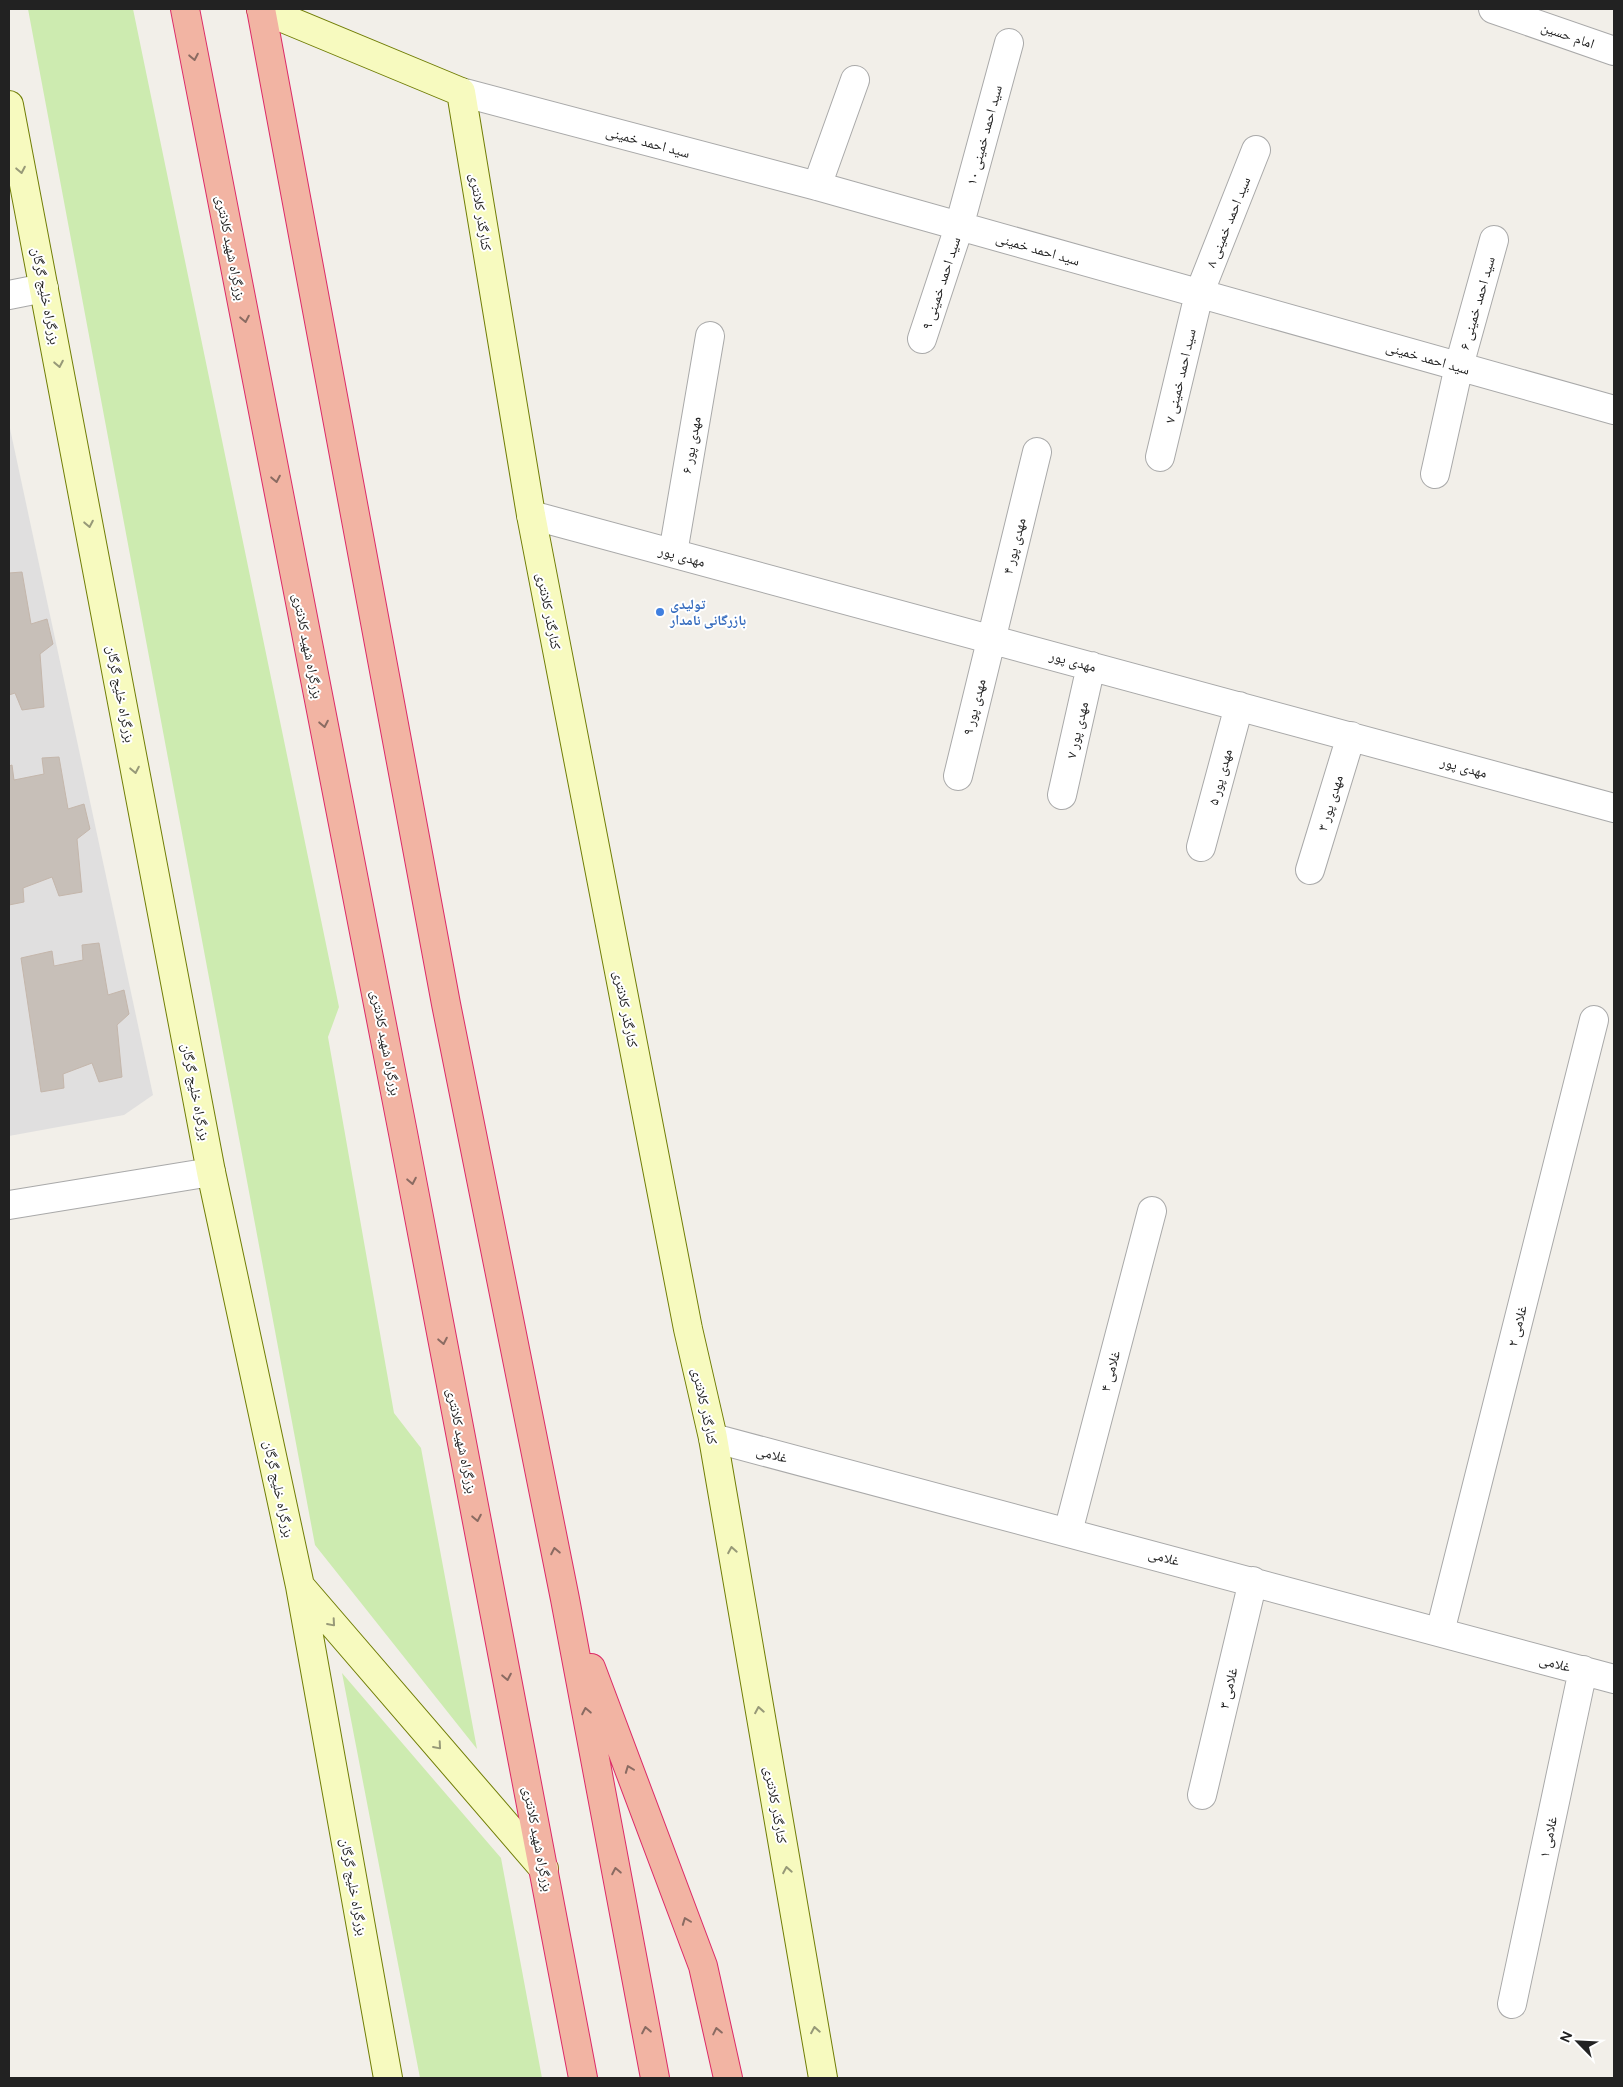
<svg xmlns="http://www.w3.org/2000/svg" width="1623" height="2087" viewBox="0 0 1623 2087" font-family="'DM Sans','Noto Naskh Arabic',sans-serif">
<rect width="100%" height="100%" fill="#f2efe9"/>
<path fill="#e0dfdf" d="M9 424 153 1095 124 1115 9 1136Z"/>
<path fill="#cdebb0" d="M28 9H133L339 1007 328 1037 394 1413 421 1448 477 1749 315 1545Z
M342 1673 501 1858 542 2078H420Z"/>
<path fill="#c7bfb8" stroke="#c4b6ab" d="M22 572 31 624 47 619 53 644 40 654 44 707 22 710 15 693 9 695V573Z
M59 757 68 809 84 804 90 829 77 839 82 892 59 896 52 877 23 888 24 902 9 905V766L12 765 14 780 44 774 42 758Z
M99 943 108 995 124 990 129 1014 117 1025 122 1077 99 1082 92 1063 63 1074 64 1088 41 1092 21 958 52 951 54 966 83 960 82 945Z"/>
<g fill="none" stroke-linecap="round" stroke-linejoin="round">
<g stroke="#a9a9a9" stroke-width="30">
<path id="minor" d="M1493 9 1614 51
M461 92 817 186 1614 410
M817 186 855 80
M9 295 44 288
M922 339 959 227 1009 43
M1160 457 1199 294 1256 150
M1435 474 1459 366 1494 240
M531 515 1614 808
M673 553 710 336
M958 776 1037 452
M1062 795 1091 666
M1201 847 1239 706
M1310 870 1351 736
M9 1205 211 1172
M713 1438 1614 1679
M1068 1532 1152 1211
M1440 1632 1594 1020
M1202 1795 1253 1581
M1512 2004 1583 1670"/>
</g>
<g stroke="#707d05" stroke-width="30">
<path id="secondary" d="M261 9 461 92 531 515 688 1329 713 1438 823 2078
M9 105 211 1172 300 1586 388 2078
M301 1587 544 1869"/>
</g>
<g stroke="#dc2a67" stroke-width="30">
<path id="trunk" d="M185 9 403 1133 583 2078
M261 9 446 1004 565 1599 655 2078
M591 1668 703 1966 728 2078"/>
</g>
<use href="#minor" stroke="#fff" stroke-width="28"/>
<use href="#secondary" stroke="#f7fabf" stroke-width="28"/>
<use href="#trunk" stroke="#f2b4a3" stroke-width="28"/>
</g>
<defs><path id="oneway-chevron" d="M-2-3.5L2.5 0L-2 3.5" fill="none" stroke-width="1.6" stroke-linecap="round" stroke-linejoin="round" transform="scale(1.25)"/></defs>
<g stroke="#8a6b62">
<use href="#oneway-chevron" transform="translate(194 57) rotate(79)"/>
<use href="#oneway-chevron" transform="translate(245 319) rotate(79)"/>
<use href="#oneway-chevron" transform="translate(276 479) rotate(79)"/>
<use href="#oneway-chevron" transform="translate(324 724) rotate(79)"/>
<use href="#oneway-chevron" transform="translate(412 1181) rotate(79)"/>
<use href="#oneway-chevron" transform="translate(443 1341) rotate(79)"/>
<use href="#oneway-chevron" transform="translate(477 1518) rotate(79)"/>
<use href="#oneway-chevron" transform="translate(555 1551) rotate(-101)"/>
<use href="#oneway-chevron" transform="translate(507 1677) rotate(79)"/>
<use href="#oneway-chevron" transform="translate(586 1711) rotate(-101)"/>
<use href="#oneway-chevron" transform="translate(629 1769) rotate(-111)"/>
<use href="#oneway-chevron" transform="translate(616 1871) rotate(-101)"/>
<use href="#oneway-chevron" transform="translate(686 1921) rotate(-111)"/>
<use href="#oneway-chevron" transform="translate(646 2030) rotate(-101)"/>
<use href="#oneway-chevron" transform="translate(717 2031) rotate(-102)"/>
</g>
<g stroke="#979978">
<use href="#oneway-chevron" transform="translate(21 170) rotate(79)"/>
<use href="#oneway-chevron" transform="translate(59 364) rotate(79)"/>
<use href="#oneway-chevron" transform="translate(89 524) rotate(79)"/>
<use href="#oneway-chevron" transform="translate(135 770) rotate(79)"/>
<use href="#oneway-chevron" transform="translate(732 1550) rotate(-100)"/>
<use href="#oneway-chevron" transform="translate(332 1623) rotate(49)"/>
<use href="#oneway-chevron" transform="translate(759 1710) rotate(-100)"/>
<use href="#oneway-chevron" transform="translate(438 1746) rotate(49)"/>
<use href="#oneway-chevron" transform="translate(787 1870) rotate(-100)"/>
<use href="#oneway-chevron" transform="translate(815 2030) rotate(-100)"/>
</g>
<circle fill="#3f7fe0" stroke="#fff" stroke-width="2" cx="660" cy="612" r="5"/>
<g text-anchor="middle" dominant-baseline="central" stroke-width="4" stroke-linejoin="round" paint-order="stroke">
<g font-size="14" fill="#222" stroke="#fff">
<text transform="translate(1568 35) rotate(19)">امام حسین</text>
<text transform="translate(984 135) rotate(-75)">سید احمد خمینی ۱۰</text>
<text transform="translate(648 142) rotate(15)">سید احمد خمینی</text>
<text transform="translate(481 212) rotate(81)">کنارگذر کلانتری</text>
<text transform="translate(1228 222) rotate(-68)">سید احمد خمینی ۸</text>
<text transform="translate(231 248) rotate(79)">بزرگراه شهید کلانتری</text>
<text transform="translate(1038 249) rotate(16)">سید احمد خمینی</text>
<text transform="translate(941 283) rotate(-72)">سید احمد خمینی ۹</text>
<text transform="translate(46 296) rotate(79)">بزرگراه خلیج گرگان</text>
<text transform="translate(1477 303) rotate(-74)">سید احمد خمینی ۶</text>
<text transform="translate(1428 358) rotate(16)">سید احمد خمینی</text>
<text transform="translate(1180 376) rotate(-77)">سید احمد خمینی ۷</text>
<text transform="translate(691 445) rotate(-80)">۶ مهدی پور</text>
<text transform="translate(1014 546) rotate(-76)">۴ مهدی پور</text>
<text transform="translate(682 556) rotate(15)">مهدی پور</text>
<text transform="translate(549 611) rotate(79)">کنارگذر کلانتری</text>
<text transform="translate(308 646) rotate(79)">بزرگراه شهید کلانتری</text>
<text transform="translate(1073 661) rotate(15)">مهدی پور</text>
<text transform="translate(121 694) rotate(79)">بزرگراه خلیج گرگان</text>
<text transform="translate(974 707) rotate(-76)">۹ مهدی پور</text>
<text transform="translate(1077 730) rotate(-77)">۷ مهدی پور</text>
<text transform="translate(1464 767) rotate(15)">مهدی پور</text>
<text transform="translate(1220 777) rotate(-75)">۵ مهدی پور</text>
<text transform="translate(1330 803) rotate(-73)">۳ مهدی پور</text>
<text transform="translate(626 1009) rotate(79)">کنارگذر کلانتری</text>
<text transform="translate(386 1043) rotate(79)">بزرگراه شهید کلانتری</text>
<text transform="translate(196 1092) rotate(79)">بزرگراه خلیج گرگان</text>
<text transform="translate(1517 1326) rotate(-76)">غلامی ۲</text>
<text transform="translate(1110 1371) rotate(-75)">غلامی ۴</text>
<text transform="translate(705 1406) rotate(78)">کنارگذر کلانتری</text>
<text transform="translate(462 1441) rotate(79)">بزرگراه شهید کلانتری</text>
<text transform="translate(772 1454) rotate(15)">غلامی</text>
<text transform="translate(279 1489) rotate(78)">بزرگراه خلیج گرگان</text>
<text transform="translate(1164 1557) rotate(15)">غلامی</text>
<text transform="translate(1555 1663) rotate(15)">غلامی</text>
<text transform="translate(1228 1688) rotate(-77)">غلامی ۳</text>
<text transform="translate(776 1805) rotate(80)">کنارگذر کلانتری</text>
<text transform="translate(1548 1837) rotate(-78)">غلامی ۱</text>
<text transform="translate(538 1839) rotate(79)">بزرگراه شهید کلانتری</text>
<text transform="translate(354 1887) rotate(80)">بزرگراه خلیج گرگان</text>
</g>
<g font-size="14" font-weight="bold" fill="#366cbe" stroke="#fff" text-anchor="start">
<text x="670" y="604">تولیدی<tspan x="670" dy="16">بازرگانی نامدار</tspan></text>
</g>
</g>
<rect width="1623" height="2087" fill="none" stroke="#222222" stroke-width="20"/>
<g transform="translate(1578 2042) rotate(294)" stroke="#ffffff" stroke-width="4" paint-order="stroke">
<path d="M0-4L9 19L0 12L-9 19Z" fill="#222222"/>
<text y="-8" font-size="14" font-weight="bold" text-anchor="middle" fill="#222222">N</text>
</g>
</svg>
